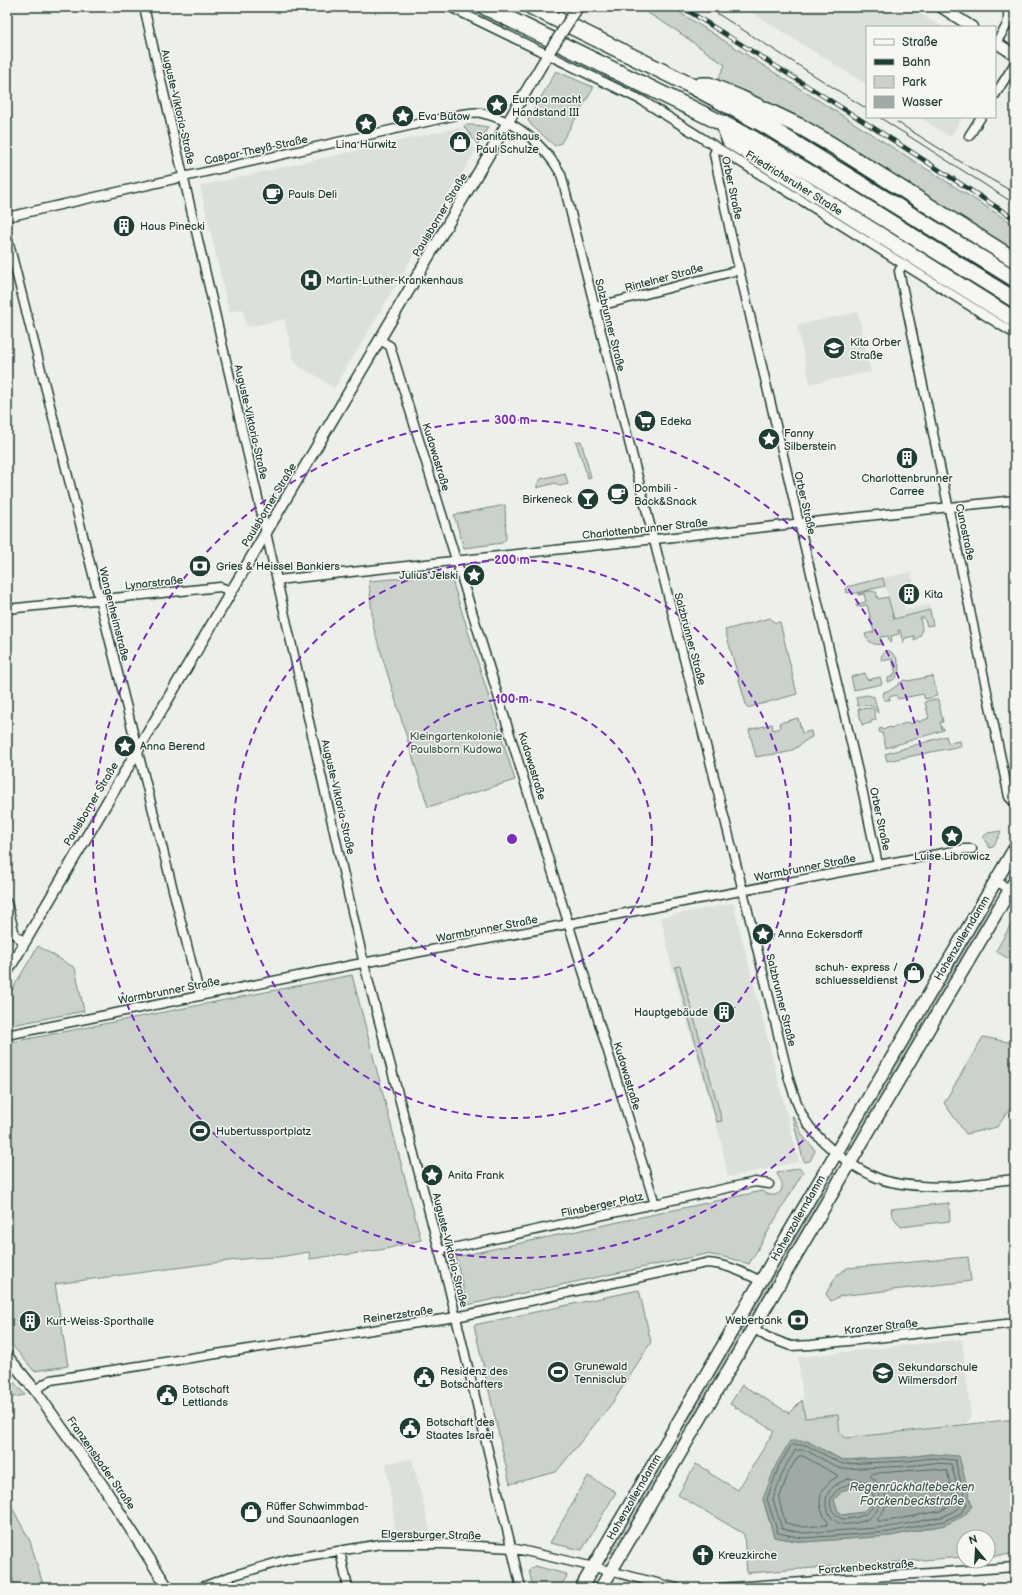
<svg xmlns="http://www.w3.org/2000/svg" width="1022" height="1595" viewBox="0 0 1022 1595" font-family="'Balsamiq Sans',sans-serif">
<rect width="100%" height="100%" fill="#edefea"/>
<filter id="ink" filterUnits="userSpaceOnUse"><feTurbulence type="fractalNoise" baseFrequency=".025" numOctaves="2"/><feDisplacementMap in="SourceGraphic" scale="8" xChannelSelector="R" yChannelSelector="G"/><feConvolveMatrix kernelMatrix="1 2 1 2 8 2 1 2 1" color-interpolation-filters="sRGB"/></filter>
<g filter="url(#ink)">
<path fill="#dce0db" d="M743 7H910L942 27H867V85Z
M919 117H963L950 137Z
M460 127 476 150 334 389 317 376 308 372 298 365 293 357 284 319 249 327 246 325 243 309 229 312 200 186Z
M858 312 871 372 810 384 797 325Z
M782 519 784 531 668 545 666 532Z
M911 572 914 583 900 586 905 610 929 605 930 610 894 619 883 578Z
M733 903 799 1162 728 1177 721 1142 670 960 661 917Z
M962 1339 971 1418 966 1424 846 1438 840 1433 805 1418 798 1357Z
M412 1459 431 1533 396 1534 386 1463Z"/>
<path fill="#cbd2cc" stroke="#758880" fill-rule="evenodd" d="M638 7H671L1015 225V252L817 127 717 81 725 65 677 31Z
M556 71 593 87V89L561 143 555 146 531 125 528 120Z
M465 125H475L488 127 478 145 464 127Z
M581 441 591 477 588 478 576 442Z
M565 473 568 484 560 486 555 483 537 488V485L541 479Z
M505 505 506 539 502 543 464 548 454 515Z
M450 574 515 780 428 807 373 626 369 581Z
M883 578 885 586 852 594 851 592 847 593 846 587Z
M869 591 876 592 878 599 888 597 894 619 930 610 933 625 927 626 924 618H920C922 628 925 634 914 641L915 636 905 638 903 643 900 630H898L899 634 891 636 892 642 890 643 888 636 880 637 882 644C874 646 867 642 865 634L874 632 867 605 857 607 856 604 866 602 864 594 858 595V594Z
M770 618 775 623 780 622 797 694 747 708 725 630Z
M885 651H890L896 657 900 669C897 676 896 680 888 682V678L893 676V674L896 673 892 659 882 661 881 657Z
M865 673 867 680 880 677 882 684 854 690 851 677Z
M933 676 937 696 925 699 923 694 898 699 896 695 889 697 890 700H885L882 697 884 692 891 690 904 680 908 681Z
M867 695 874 697 878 713C872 703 869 705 858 706L856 697Z
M930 700H938L943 722H940L942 729 944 728V730L886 748 882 733H880L879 729 882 728 883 730 890 727 891 728 909 722 910 724 918 720 919 722 929 718 925 702Z
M871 708 874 710 876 720 871 721V723L862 725 858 709Z
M798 718 802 733 811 731 812 737C803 741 797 749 788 752 777 755 767 754 756 757L749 730 772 724 773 730 780 728 779 723Z
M946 736 948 743 960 741 961 746 887 761 885 754Z
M1001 831V832L993 847 990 848 983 838 984 836 988 833Z
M989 901 995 904 851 1150 847 1147V1145Z
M1014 919 1015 959C1007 959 1002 955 996 951Z
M38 946 75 968 84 1011 7 1026V998Z
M680 966 722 1121 717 1122 675 967Z
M352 975 421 1240 385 1249 345 1255 343 1254 310 1259 309 1252 279 1257 251 1258 55 1284 68 1366 34 1371 7 1339V1043Z
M983 1037 1013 1043 1015 1054V1102L997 1127 966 1134 944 1103Z
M792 1116H793L803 1136 814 1149 815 1151 810 1161 805 1162 803 1159Z
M799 1168 803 1172 749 1264 730 1258 706 1254 467 1305 456 1257 762 1191C769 1195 775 1198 781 1191 785 1182 779 1180 777 1173Z
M832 1171 837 1176 744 1334 739 1330Z
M949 1203 950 1221 901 1227 892 1215 891 1209Z
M968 1257 971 1281 840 1296 831 1301 826 1294 837 1275 847 1268Z
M639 1290 651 1342 613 1402 556 1472 510 1484 474 1325Z
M735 1335 742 1339 616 1553 608 1552Z
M7 1374 25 1395 7 1398Z
M742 1385 789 1413 802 1400 805 1418 838 1415 840 1433 846 1438 1015 1419V1554L988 1556V1537H964V1557L747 1573 744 1534 678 1495 696 1464 709 1471V1473L738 1490 774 1431 730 1404ZM807 1441 842 1460 907 1457 932 1454 945 1525 890 1536 803 1542 774 1537 763 1499Z
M588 1476 616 1492 582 1550 550 1543Z
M850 1488C862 1488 868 1491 872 1503L863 1512 843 1515 838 1511 834 1500 842 1491Z
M7 1498 30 1541 44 1588H15L7 1558Z
M535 1566 566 1574 567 1577 558 1588H533L529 1570Z"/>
<path fill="#9faaa4" stroke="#6c7e77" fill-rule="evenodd" d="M790 1441H807L842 1460 907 1457 932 1454 959 1456 972 1506 964 1516 945 1525 890 1536 803 1542 774 1537 763 1499 776 1465ZM850 1488C862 1488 868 1491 872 1503L863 1512 843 1515 838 1511 834 1500 842 1491Z"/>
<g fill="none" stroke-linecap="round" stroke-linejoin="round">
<path stroke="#526961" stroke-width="1" d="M792 1445H806L842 1464 907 1461 932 1458 955 1460 967 1505 961 1513 944 1521 889 1532 803 1538 778 1533 767 1499 779 1466Z
M796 1450H805L841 1469 908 1466 932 1463 951 1464 962 1504 958 1509 942 1517 889 1527 804 1533 782 1529 773 1499 784 1469Z
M799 1456H803L837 1475V1477C818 1487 815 1506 828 1522L827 1525 804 1527 785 1523 779 1499 789 1471Z
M932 1469 947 1471 955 1502 954 1504 940 1511 888 1521H878V1518C892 1504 887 1488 871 1477V1474Z
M849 1479C865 1479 881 1486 880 1504 877 1513 869 1520 860 1522 855 1523 847 1525 842 1524 837 1523 832 1519 830 1515 819 1498 832 1483 849 1479Z
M850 1484C864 1484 874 1489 875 1503 868 1516 856 1519 842 1519 821 1507 831 1489 850 1484Z"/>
<g stroke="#1f3d34" stroke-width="11">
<path id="minor" d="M144 7 277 580 364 964 448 1284 521 1588
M450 7 643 101 1015 334
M996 42C1005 29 1011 23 1007 7
M995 95 1015 63
M969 136 981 117
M717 147 714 154 730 231 863 793 878 865
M7 217 457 115C464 114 474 111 481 113 515 120 544 144 561 174L743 891 789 1079C793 1092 797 1106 804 1118 818 1142 849 1165 873 1176 887 1183 906 1185 921 1186 950 1189 986 1182 1015 1179
M7 236 200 996
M903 264 899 271 910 323 1009 797 1015 803
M595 307 739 270
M380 340 390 346 655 1204
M277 580 1015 500
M7 609 220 587 231 591
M996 881 1014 892
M7 903 15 935 24 942
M7 1035 352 965 878 865 965 849H972
M439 1251 755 1182 769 1184
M753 1328 767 1337 791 1346 811 1345 1015 1323
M35 1390 51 1380 100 1372 456 1317 706 1263C727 1264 742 1272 761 1281
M340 1551 348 1588
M852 1579 855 1588
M200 1588 231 1576 289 1559 381 1544H444L512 1548 594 1567 677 1588
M718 1588 1015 1567"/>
</g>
<g stroke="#1f3d34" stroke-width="13">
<path id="tertiary" d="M941 7 972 27
M995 42 1015 55
M7 972 551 49
M7 1356 35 1390 103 1486 168 1588"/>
</g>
<g stroke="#1f3d34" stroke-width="15">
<path id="secondary" d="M581 1588 1015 848
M601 1588 1015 881"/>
</g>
<g stroke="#1f3d34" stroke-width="18">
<path id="motorway" d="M485 7 752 138 843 193 1015 300
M532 7 688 84 768 127 1015 279
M701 85H709L740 98 801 127 832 145 1015 260
M723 123 730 141 1015 320"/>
</g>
<use href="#minor" stroke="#f6f6f2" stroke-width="8"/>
<use href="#tertiary" stroke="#f6f6f2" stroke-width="10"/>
<use href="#secondary" stroke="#f6f6f2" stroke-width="12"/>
<use href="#motorway" stroke="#f6f6f2" stroke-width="15"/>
<path stroke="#1f3d34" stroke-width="1" d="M707 7 867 109
M879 117 1015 204
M897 122 969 167 1015 193"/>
<g stroke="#1f3d34" stroke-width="4.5">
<path id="rail" d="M682 7 896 142 1015 219"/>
</g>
<use href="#rail" stroke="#f6f6f2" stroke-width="3" stroke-dasharray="9" stroke-linecap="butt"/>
<g stroke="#1f3d34" stroke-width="13" stroke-linecap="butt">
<path id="tertiary-bridge" d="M551 49 578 7"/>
</g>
<use href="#tertiary-bridge" stroke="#f6f6f2" stroke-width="10"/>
</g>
</g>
<g fill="none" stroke="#7b2cbf" stroke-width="2" stroke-dasharray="7 5">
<circle cx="512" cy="839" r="140"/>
<circle cx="512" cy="839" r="279"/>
<circle cx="512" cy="839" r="419"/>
</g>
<defs>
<g id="sight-disc" transform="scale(1.15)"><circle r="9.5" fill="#1f3d34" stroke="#f6f6f2"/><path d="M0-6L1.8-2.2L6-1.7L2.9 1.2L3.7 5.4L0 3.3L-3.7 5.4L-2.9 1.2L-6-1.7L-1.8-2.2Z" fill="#fff"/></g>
<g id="shop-disc" transform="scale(1.15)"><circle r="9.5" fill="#1f3d34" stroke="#f6f6f2"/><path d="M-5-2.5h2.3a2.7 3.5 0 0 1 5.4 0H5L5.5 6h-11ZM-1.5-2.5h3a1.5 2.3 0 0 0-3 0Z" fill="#fff"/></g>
<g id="cafe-disc" transform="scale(1.15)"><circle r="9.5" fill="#1f3d34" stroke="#f6f6f2"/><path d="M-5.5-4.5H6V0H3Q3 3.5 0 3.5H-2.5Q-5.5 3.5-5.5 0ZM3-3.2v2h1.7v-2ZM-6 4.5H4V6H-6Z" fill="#fff"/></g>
<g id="building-disc" transform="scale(1.15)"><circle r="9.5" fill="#1f3d34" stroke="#f6f6f2"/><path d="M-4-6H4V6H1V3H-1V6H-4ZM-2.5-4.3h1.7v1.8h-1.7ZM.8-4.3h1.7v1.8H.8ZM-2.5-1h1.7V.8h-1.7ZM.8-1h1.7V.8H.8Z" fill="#fff"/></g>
<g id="hospital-disc" transform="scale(1.15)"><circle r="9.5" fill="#1f3d34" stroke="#f6f6f2"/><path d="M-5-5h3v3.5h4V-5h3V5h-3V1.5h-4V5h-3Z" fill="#fff"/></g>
<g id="school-disc" transform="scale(1.15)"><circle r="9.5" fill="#1f3d34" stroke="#f6f6f2"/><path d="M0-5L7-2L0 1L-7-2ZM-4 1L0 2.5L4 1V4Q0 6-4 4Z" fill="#fff"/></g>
<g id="supermarket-disc" transform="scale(1.15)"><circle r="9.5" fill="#1f3d34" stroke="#f6f6f2"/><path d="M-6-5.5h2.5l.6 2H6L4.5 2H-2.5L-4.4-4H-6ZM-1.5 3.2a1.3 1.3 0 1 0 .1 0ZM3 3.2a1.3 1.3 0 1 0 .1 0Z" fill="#fff"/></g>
<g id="bar-disc" transform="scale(1.15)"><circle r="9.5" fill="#1f3d34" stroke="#f6f6f2"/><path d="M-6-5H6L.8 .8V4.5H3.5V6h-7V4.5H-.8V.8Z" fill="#fff"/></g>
<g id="bank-disc" transform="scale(1.15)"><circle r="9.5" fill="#1f3d34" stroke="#f6f6f2"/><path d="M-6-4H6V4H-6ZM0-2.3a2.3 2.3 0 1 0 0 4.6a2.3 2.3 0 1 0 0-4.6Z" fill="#fff"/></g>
<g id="stadium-disc" transform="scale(1.15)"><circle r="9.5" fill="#1f3d34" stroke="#f6f6f2"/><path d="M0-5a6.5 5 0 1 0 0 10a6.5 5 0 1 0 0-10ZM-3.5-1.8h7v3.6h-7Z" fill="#fff"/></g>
<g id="civic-disc" transform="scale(1.15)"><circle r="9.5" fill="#1f3d34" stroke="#f6f6f2"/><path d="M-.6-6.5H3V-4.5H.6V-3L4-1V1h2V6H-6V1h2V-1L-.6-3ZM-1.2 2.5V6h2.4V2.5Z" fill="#fff"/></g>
<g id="church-disc" transform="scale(1.15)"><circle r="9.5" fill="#1f3d34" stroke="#f6f6f2"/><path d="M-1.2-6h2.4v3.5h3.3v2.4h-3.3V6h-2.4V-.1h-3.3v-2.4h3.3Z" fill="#fff"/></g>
</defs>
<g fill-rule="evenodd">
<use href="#sight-disc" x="497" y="105"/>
<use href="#sight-disc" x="403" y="116"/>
<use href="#sight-disc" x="366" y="124"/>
<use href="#shop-disc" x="460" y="142"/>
<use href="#cafe-disc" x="273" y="194"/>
<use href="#building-disc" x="124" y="226"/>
<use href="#hospital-disc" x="311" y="280"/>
<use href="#school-disc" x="834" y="348"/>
<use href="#supermarket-disc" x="645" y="421"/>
<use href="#sight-disc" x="769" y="439"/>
<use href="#building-disc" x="907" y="458"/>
<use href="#cafe-disc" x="618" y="494"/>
<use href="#bar-disc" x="588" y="499"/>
<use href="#bank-disc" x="200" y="566"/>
<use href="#sight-disc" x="474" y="575"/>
<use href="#building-disc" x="909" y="594"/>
<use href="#sight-disc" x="125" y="746"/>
<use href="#sight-disc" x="952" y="836"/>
<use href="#sight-disc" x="763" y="934"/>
<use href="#shop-disc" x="914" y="973"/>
<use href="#building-disc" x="724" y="1012"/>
<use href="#stadium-disc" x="200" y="1131"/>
<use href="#sight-disc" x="432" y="1175"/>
<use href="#bank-disc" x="798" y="1320"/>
<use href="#building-disc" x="30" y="1321"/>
<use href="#stadium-disc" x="558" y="1372"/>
<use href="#school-disc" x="883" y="1373"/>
<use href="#civic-disc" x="424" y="1377"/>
<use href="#civic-disc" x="167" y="1395"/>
<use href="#civic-disc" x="410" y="1428"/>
<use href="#shop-disc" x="251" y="1512"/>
<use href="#church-disc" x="703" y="1555"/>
</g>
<g text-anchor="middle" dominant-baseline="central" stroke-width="3" stroke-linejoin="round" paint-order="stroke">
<g font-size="11" fill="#1f3d34" stroke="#f6f6f2" text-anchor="start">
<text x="512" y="99">Europa macht<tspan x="512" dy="13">Handstand III</tspan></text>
<text x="418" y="116">Eva Bütow</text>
<text x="476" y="136">Sanitätshaus<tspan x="476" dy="13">Paul Schulze</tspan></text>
<text x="366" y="144" text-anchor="middle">Lina Hurwitz</text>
<text x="288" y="194">Pauls Deli</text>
<text x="140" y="226">Haus Pinecki</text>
<text x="326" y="280">Martin-Luther-Krankenhaus</text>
<text x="850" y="342">Kita Orber<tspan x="850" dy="13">Straße</tspan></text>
<text x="660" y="421">Edeka</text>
<text x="784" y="433">Fanny<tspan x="784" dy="13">Silberstein</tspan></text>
<text x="907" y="478" text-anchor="middle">Charlottenbrunner<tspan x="907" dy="13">Carree</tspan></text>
<text x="634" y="488">Dombili -<tspan x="634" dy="13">Back&amp;Snack</tspan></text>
<text x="572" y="499" text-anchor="end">Birkeneck</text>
<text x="216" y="566">Gries &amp; Heissel Bankiers</text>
<text x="458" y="575" text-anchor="end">Julius Jelski</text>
<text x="924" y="594">Kita</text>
<text x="140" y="746">Anna Berend</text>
<text x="952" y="856" text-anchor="middle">Luise Librowicz</text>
<text x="778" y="934">Anna Eckersdorff</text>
<text x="898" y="967" text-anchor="end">schuh- express /<tspan x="898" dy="13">schluesseldienst</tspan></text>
<text x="708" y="1012" text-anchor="end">Hauptgebäude</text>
<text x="216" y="1131">Hubertussportplatz</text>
<text x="448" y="1175">Anita Frank</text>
<text x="782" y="1320" text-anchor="end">Weberbank</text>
<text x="46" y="1321">Kurt-Weiss-Sporthalle</text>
<text x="574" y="1366">Grunewald<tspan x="574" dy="13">Tennisclub</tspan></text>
<text x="898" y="1367">Sekundarschule<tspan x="898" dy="13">Wilmersdorf</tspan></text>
<text x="440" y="1371">Residenz des<tspan x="440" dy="13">Botschafters</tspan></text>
<text x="182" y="1389">Botschaft<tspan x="182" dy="13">Lettlands</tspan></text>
<text x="426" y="1422">Botschaft des<tspan x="426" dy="13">Staates Israel</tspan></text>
<text x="266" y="1506">Rüffer Schwimmbad-<tspan x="266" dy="13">und Saunaanlagen</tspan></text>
<text x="718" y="1555">Kreuzkirche</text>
</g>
<g font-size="11" fill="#1f3d34" stroke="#f6f6f2">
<text transform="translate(178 107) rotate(77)">Auguste-Viktoria-Straße</text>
<text transform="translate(256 150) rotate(-12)">Caspar-Theyß-Straße</text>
<text transform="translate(794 183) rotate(32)">Friedrichsruher Straße</text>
<text transform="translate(732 188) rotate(78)">Orber Straße</text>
<text transform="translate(440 215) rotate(-59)">Paulsborner Straße</text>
<text transform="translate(664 278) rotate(-15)">Rintelner Straße</text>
<text transform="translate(610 325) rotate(76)">Salzbrunner Straße</text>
<text transform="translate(251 422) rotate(77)">Auguste-Viktoria-Straße</text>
<text transform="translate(436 457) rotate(73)">Kudowastraße</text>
<text transform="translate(805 503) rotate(77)">Orber Straße</text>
<text transform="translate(269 505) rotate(-59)">Paulsborner Straße</text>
<text transform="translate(645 529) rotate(-6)">Charlottenbrunner Straße</text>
<text transform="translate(965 532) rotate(78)">Cunostraße</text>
<text transform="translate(154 583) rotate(-6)">Lynarstraße</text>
<text transform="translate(114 614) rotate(76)">Wangenheimstraße</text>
<text transform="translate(690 639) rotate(75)">Salzbrunner Straße</text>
<text transform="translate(532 766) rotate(73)">Kudowastraße</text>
<text transform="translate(338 797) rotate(77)">Auguste-Viktoria-Straße</text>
<text transform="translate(91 804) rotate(-59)">Paulsborner Straße</text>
<text transform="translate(880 819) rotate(78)">Orber Straße</text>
<text transform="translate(805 868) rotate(-11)">Warmbrunner Straße</text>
<text transform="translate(487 929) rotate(-11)">Warmbrunner Straße</text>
<text transform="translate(962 938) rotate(-59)">Hohenzollerndamm</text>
<text transform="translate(169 991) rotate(-11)">Warmbrunner Straße</text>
<text transform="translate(781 1000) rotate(76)">Salzbrunner Straße</text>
<text transform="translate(627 1076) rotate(73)">Kudowastraße</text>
<text transform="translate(602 1205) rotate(-12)">Flinsberger Platz</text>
<text transform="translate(798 1218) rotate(-60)">Hohenzollerndamm</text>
<text transform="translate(450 1250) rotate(76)">Auguste-Viktoria-Straße</text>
<text transform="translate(398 1315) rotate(-8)">Reinerzstraße</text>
<text transform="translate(881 1327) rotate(-6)">Kranzer Straße</text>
<text transform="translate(101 1463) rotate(55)">Franzensbader Straße</text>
<text transform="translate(634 1497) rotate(-60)">Hohenzollerndamm</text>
<text transform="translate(431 1535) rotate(1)">Elgersburger Straße</text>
<text transform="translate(866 1567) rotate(-4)">Forckenbeckstraße</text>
</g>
<g font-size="11" fill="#415b52" stroke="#f6f6f2">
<text x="456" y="736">Kleingartenkolonie<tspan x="456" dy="13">Paulsborn Kudowa</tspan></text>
</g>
<g font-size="12" font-style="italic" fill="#3f5850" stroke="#f6f6f2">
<text x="912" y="1487">Regenrückhaltebecken<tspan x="912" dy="14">Forckenbeckstraße</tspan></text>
</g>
</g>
<circle cx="512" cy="839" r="6" fill="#7b2cbf" stroke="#f6f6f2" stroke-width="2"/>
<g font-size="12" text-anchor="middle" font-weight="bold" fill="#7b2cbf" stroke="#f6f6f2" stroke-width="3" stroke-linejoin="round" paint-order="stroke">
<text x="512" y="424">300 m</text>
<text x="512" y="564">200 m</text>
<text x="512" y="703">100 m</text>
</g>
<rect width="1022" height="1595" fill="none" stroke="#f6f6f2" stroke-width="24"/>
<rect x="12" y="12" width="998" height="1571" fill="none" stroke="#1f3d34" stroke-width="1.5" filter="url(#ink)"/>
<rect x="866" y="26" width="130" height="92" fill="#f6f6f2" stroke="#a0aca6"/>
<rect x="874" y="39" width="20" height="6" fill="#f6f6f2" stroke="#a0aca6"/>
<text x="902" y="46" font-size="12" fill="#1f3d34">Straße</text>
<rect x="874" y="59" width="20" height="6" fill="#1f3d34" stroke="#a0aca6"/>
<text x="902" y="66" font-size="12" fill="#1f3d34">Bahn</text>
<rect x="874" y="76" width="20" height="12" fill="#cbd2cc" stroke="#a0aca6"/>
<text x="902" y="86" font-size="12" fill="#1f3d34">Park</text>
<rect x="874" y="96" width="20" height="12" fill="#9faaa4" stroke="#a0aca6"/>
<text x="902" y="106" font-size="12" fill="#1f3d34">Wasser</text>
<g transform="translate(976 1549) rotate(342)"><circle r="19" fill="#f6f6f2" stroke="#a0aca6"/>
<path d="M0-3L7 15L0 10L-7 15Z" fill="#1f3d34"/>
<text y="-6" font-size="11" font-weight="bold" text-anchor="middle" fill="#1f3d34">N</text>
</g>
</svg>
